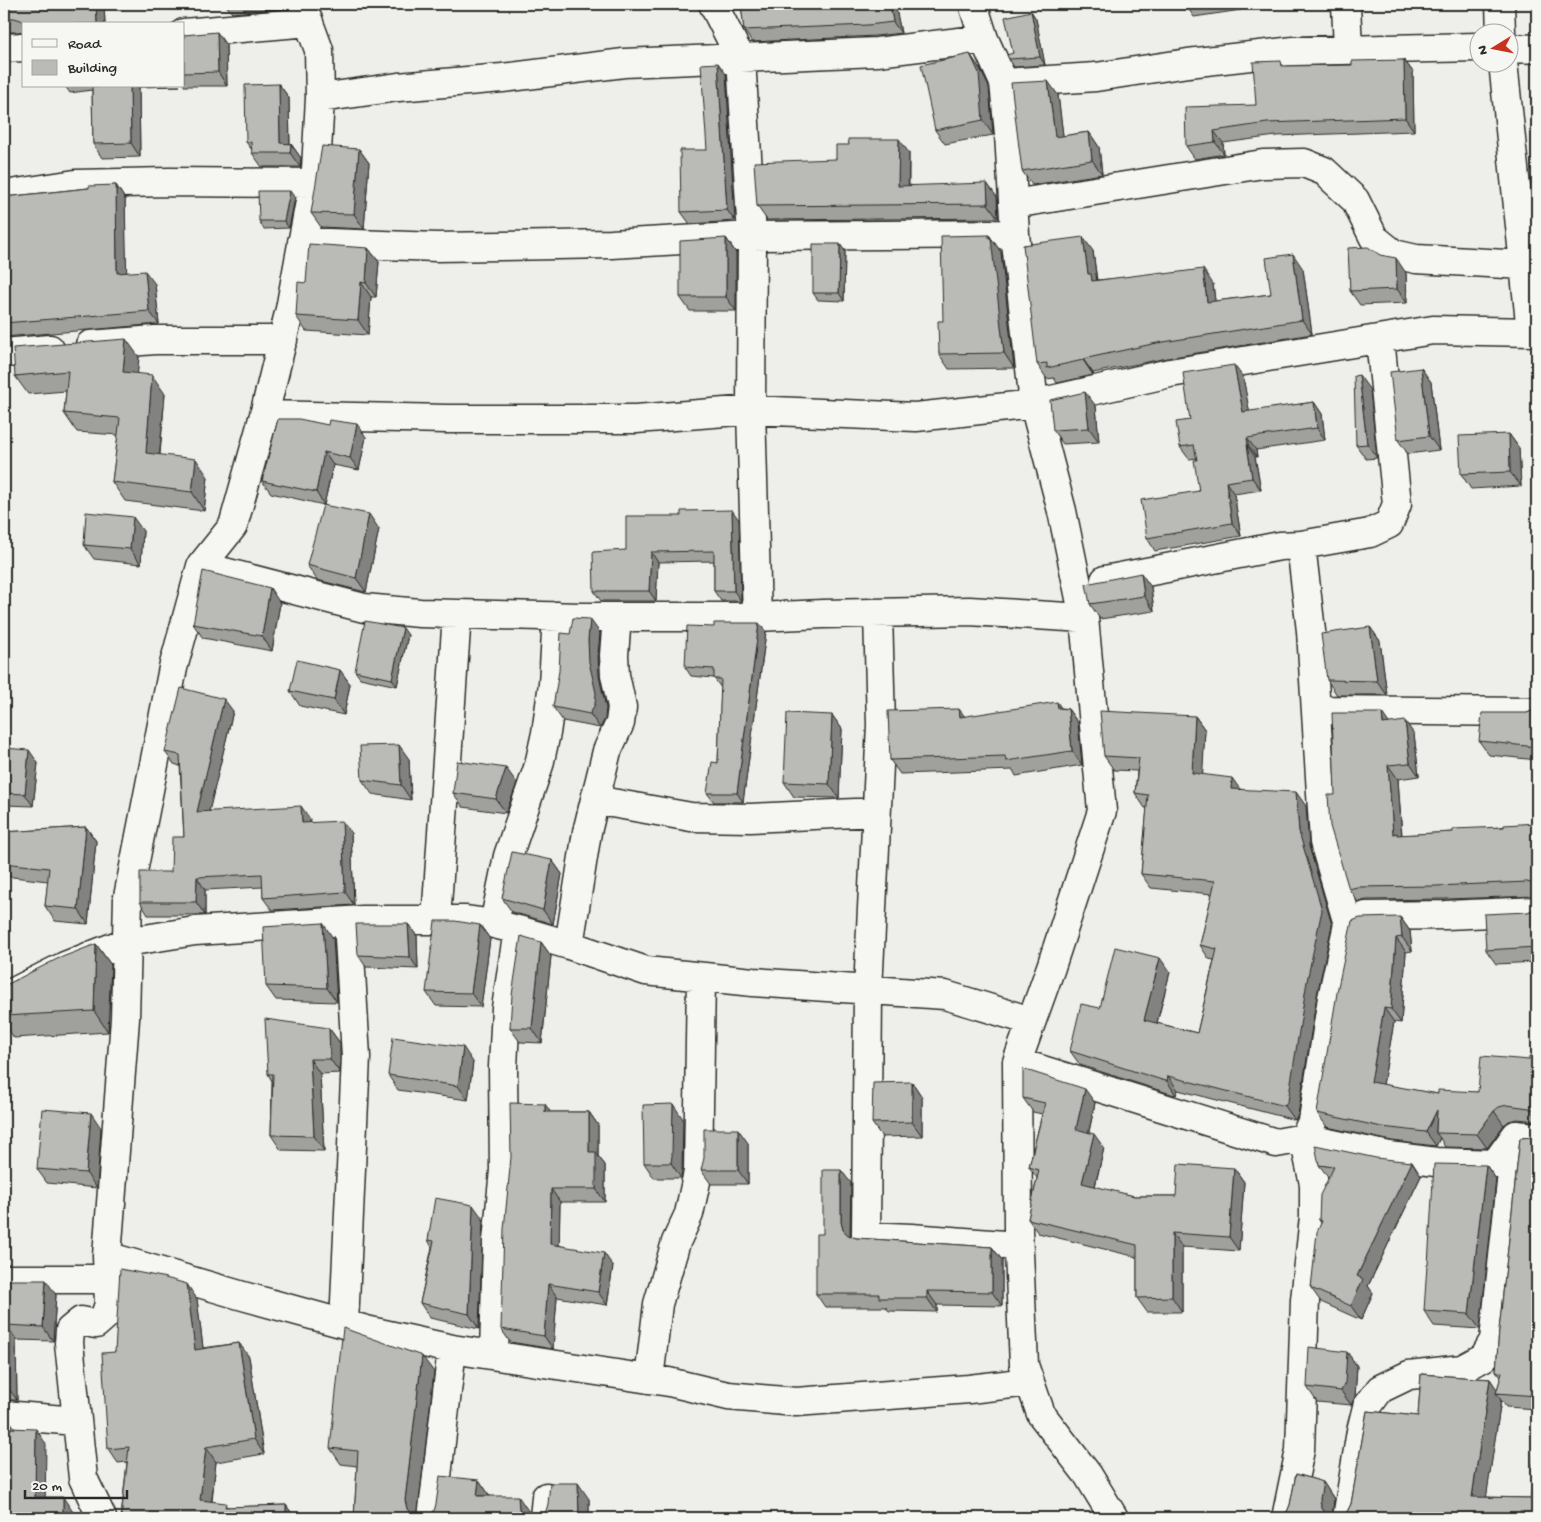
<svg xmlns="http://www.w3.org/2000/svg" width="1541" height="1522" viewBox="0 0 1541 1522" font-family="'Gochi Hand',sans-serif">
<rect width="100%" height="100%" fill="#eeeeea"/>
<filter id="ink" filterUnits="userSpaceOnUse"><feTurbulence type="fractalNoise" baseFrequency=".02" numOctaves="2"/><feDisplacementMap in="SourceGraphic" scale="10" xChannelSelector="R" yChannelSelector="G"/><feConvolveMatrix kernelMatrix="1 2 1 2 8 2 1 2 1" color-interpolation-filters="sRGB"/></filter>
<g filter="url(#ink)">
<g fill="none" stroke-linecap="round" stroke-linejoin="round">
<g stroke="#2b2b2b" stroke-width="31">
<path id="minor" d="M713 4 741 59 752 236 751 410 757 617
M973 4 984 39 1004 83 1009 134 1015 234 1034 404 1062 511 1084 618 1102 811 1051 967 1017 1062 1018 1230 1024 1365 1041 1414 1088 1475 1114 1518
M1346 4 1348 50
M1500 4 1501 32
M184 33 309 22
M4 48 24 47
M1508 48 1537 49
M1503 62 1531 332
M1004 83 1096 77 1188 63 1294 51 1478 47
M320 98 398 87 502 78 624 63 877 52 984 39
M4 195 75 184 169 182 313 183
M1013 204 1263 164 1304 163 1324 171 1355 200 1374 238 1394 254 1416 259 1524 265
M302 242 437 247 611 244 752 236 1015 234
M90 345 155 340H283
M4 353 50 349
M264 415 447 419H636L751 410 916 417 1034 404 1170 373 1433 330 1537 332
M1301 545 1311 631 1324 842 1348 924
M201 566 364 608 420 613 581 617H757L823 614 969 611 1084 618
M1105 580 1280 546 1301 545 1370 533 1389 524 1397 504 1380 339
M878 613 881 725 868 990 866 1236 911 1238 1018 1246
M1316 710 1537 712
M595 800 691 817 751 818 876 812
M436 920 457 614
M494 924 508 856 539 765 546 733 553 684 557 616
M569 945 587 832 607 751 620 723 622 707 615 675 614 655 617 617
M4 997 65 966 126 942 195 931 363 920H466L494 924 518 930 569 945 646 971 753 982 945 995 1031 1021
M1017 1062 1276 1143 1304 1138 1313 1120 1332 998 1348 924 1366 916 1446 915 1537 911
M107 1256 243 1296 370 1331 452 1349 669 1382 728 1396 796 1402 969 1389 1030 1382
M4 1279H107
M344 1324 356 1057 348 921
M494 1355 497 1241 504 1170 503 1067 506 1008 518 930
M649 1379 658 1304 676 1242 689 1214 698 1172 701 977
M4 1415 76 1421
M102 1518 83 1478 69 1343 70 1330 81 1321 96 1324 105 1316 109 1304 107 1256 125 1019 128 897 173 668 201 566 233 526 264 415 290 309 316 169 320 98 319 50 302 4
M432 1518 452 1349
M544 1518 546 1497
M1286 1518 1300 1450 1305 1300 1314 1217V1184L1304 1138 1389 1156 1436 1162 1495 1164 1516 1135 1537 1137
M1347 1518 1361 1431 1367 1407 1380 1389 1409 1375 1462 1369 1484 1357 1494 1340 1516 1136"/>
</g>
<use href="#minor" stroke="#f6f6f2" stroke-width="28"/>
</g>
<path fill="#a0a09d" stroke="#2b2b2b" d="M4 4H104L105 24H24V32H4Z
M225 4H283L284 8 232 13Z
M741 4H895L901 33 876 36 752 42 744 30Z
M1185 4H1240L1241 10 1194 17Z
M1031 11 1036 19 1045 65 1014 67 1009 59 1013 53Z
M184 35 226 45 227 86H184Z
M970 54 980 69 989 87 993 135 945 144 935 130Z
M1404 60 1413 72 1414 131 1276 136 1223 143 1224 154 1195 159 1186 146 1256 105 1285 66 1352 65Z
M726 74 735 221 690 224 681 212 707 150Z
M279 84 289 98 290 144H291L301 158 300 167H262L252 153V150L246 142Z
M65 86H180L139 87 140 157 102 158 93 144 92 90 70 93Z
M1058 95 1063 136 1089 132 1099 147 1102 174 1032 185 1022 171Z
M359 149 369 163 364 229 321 227 311 213Z
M909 153V185L997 197 998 218 767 220 757 206 836 159Z
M116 185 125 199 126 272 155 284 159 324 4 337V197Z
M295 198 289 228 264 229 259 221Z
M989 235 1001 252 1014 368 949 369 939 354 943 321Z
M726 238 736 253V311H690L680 297Z
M368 248 379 262 376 297H371L368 335 306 331 296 316 306 283Z
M845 251 844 301 818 300 813 293Z
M1093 251 1097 280 1165 274 1213 284 1215 301 1271 294 1303 269 1312 334 1167 358 1093 373V375L1057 383 1054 378 1047 379 1037 364Z
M1406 273 1407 303 1360 305 1350 291Z
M139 357 137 374 165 394 160 455 208 477 204 511 125 501 112 482 118 435 77 432 64 413 66 391 28 394 15 376Z
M1421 368 1431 382 1439 450 1408 454 1398 440Z
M1243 377 1249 412 1314 402 1322 414 1325 440 1256 450 1257 457H1255L1261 490 1234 494 1241 536 1155 551 1147 538 1199 491 1197 458 1189 459 1180 447 1190 420Z
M1370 390 1377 458 1366 459 1356 445Z
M1096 406 1099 442 1063 444 1053 430Z
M278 419 366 437 359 470 333 465 324 505 271 493 262 481Z
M1509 434 1519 448 1521 486 1471 489 1461 474Z
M681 516 739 520 741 601H721L714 591V561L658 562 656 601H601L594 591 626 550Z
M379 529 366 592 317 580 307 565Z
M143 531 141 564 94 559 84 545Z
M1151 587 1154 611 1100 619 1090 604Z
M280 603 272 651 203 638 193 624Z
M1370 627 1380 641 1387 695H1337L1327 680Z
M766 632 743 802H714L707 793 718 763 721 688 714 678 691 676 685 667Z
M600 633 598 654 599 676 606 708 605 719 600 728 563 721 553 707 570 634Z
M408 635 397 686 360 678 355 671Z
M340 670 350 684 344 715 300 706 290 691Z
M1062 708 1068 709 1078 723 1082 765 1016 776 1013 770 900 774 890 760Z
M1537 709V760L1489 755 1479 741 1527 713Z
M233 711 209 811 310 819V822L351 833 354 905 272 910 263 898V887L205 890V915H148L140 902 171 872 184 837 180 766 174 764 165 752Z
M832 715 842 729 839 798 794 797 784 782Z
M1195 716 1205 730 1202 774 1240 789 1306 806 1309 846 1332 925 1317 995 1298 1115 1295 1120 1178 1090 1176 1095 1171 1094 1080 1065 1070 1051 1100 1008 1170 972 1157 1023 1197 1033 1214 960 1209 959 1200 945 1212 894 1151 888 1141 874 1147 808H1145L1135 793 1137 771 1114 770 1104 756Z
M1389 723 1414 734 1419 776 1398 779 1402 835 1453 832 1537 823V896L1446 899 1366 900 1358 902 1349 889Z
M4 748 38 763 33 806 4 805Z
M409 759 411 800 372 794 362 780Z
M517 783 506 813 463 807 453 793Z
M86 827 96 841 88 924 55 921 45 906 48 881 4 876V832Z
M552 860 562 874 553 924 512 912 502 898Z
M1537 908V962L1496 964 1486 950 1528 912Z
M1400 917 1410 931 1412 951 1406 952 1401 1023 1394 1022 1383 1085 1438 1094 1478 1092 1529 1060 1537 1057V1121L1517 1119 1509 1121 1504 1125 1487 1148 1445 1147 1440 1138 1436 1146 1392 1141 1327 1127 1317 1113Z
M408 924 417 936 418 969 366 967 358 955Z
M480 925 490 939 481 1007 436 1006 426 992Z
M333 938 337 1002 276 1000 266 986Z
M541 942 551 956 542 1043 520 1042 510 1028Z
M96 944 111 965 108 1032 14 1038 4 1023V986Z
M329 1028 340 1043V1073L320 1074 324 1151 281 1150 271 1135 272 1081 268 1074Z
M473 1062 468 1100 398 1090 388 1075Z
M912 1082 922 1097V1136L882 1137 872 1123Z
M1023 1098 1095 1103 1089 1132 1104 1148 1095 1187 1134 1196H1176L1234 1168 1244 1182 1239 1251 1182 1247V1312H1147L1137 1298V1257L1038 1233 1028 1219 1037 1178 1029 1167 1042 1114 1033 1112Z
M551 1112H589L598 1125V1156L605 1165V1202H560L559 1245 613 1266 607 1305 557 1297 553 1349 510 1342 501 1329Z
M683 1119 682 1170 681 1178H654L644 1163Z
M101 1128 97 1188 47 1183 37 1169Z
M1537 1134V1409L1506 1407 1501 1400 1486 1497 1531 1498 1537 1413V1518H1274V1517L1280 1516 1287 1512 1290 1505 1296 1474 1323 1482 1334 1499 1332 1517 1341 1516 1347 1512 1351 1504 1367 1411 1418 1416 1421 1374 1490 1379 1497 1390 1501 1377 1496 1371 1499 1330 1520 1138 1533 1137Z
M748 1143V1184H711L701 1170Z
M1319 1165 1421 1176 1368 1286 1373 1293 1361 1320 1321 1302 1311 1288 1321 1223 1319 1220 1329 1178Z
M1486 1165 1496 1179 1480 1329 1434 1326 1424 1311Z
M851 1183 850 1236 856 1238 992 1247 1002 1260V1306L937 1305V1312L889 1311 886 1307H825L816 1294 823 1234Z
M483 1219 479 1329 430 1318 420 1303 432 1247 428 1240Z
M56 1295 53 1341 16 1340V1339L17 1400H4V1300H5L7 1303Z
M197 1299 203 1348 239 1343 249 1357 264 1454 216 1462 212 1501 229 1507 286 1505 295 1518 347 1517 348 1518H121L127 1462 118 1463 108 1449 115 1352Z
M1347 1352 1357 1366 1355 1397 1351 1405 1317 1402 1307 1387Z
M434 1372 417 1517 419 1518 427 1517 479 1480 490 1496 529 1512V1517L532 1518 540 1516 589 1499V1518H354L357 1466 341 1464 330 1448Z"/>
<path fill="#828280" stroke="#2b2b2b" d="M96 4H104L105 24H97Z
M890 4H895L901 33 893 22Z
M1237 4H1240L1241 10Z
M1031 11 1036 19 1045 65 1040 57Z
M217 32 226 45 227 86 218 72Z
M970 54 980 69 989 87 993 135 983 120Z
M1404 60 1413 72 1414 131 1405 118Z
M718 63 726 74 735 221 727 210Z
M1048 81 1058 95 1065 151 1055 137Z
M279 84 289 98 290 153 280 143Z
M130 86 139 87 140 157 131 143Z
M1214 131 1223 143 1224 154 1215 142Z
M1089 132 1099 147 1102 174 1092 160Z
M899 139 909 153 908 200 898 186Z
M291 144 301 158 300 167 290 153Z
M359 149 369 163 364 229 354 214Z
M987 183 997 197 998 218 988 204Z
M116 185 125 199 127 287 117 273Z
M290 191 295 198 289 228 284 221Z
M989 235 1001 252 1014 368 1004 353Z
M1083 237 1093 251 1097 283 1102 295 1088 274Z
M726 238 736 253V311L726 297Z
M840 244 845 251 844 301 839 293Z
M368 248 379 262 376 297 366 283Z
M1293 254 1303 269 1312 334 1302 320Z
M1396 258 1406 273 1407 303 1397 289Z
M1203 269 1213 284 1217 317 1207 302Z
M145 271 155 284 159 324 149 311Z
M361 282 371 297 368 335 358 320Z
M126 339 139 357 136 391 123 372Z
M1083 359 1093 373V375L1083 360Z
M1234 365 1243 377 1252 425 1243 412Z
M1421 368 1431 382 1439 450 1429 436Z
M152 375 165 394 158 471 146 453Z
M1359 375 1370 390 1377 458 1367 444Z
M1085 392 1096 406 1099 442 1089 428Z
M1314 402 1322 414 1325 440 1317 428Z
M357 424 366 437 359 470 350 458Z
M1509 434 1519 448 1521 486 1510 472Z
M1247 438 1256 450 1257 457 1248 445Z
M1247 445 1255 457 1261 490 1252 478Z
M324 452 333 465 324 505 316 492Z
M196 459 208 477 204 511 192 492Z
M1226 482 1234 494 1241 536 1232 523Z
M732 510 739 520 741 601 734 591Z
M369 514 379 529 366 592 356 578Z
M133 517 143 531 141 564 130 549Z
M651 552 658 562 656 601 649 591Z
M1141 573 1151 587 1154 611 1144 596Z
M270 588 280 603 272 651 262 636Z
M590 619 600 633 598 654 599 676 606 708 605 719 600 728 590 714 588 640Z
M759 623 766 632 743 802 737 793Z
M1370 627 1380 641 1387 695 1377 681Z
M403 628 408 635 397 686 392 679Z
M340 670 350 684 344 715 334 700Z
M224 699 233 711 206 824 197 812Z
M1057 702 1067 716 1058 708Z
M959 709 970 723 960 717Z
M1068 709 1078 723 1082 765 1072 751Z
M1382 713 1391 726 1383 724Z
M832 715 842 729 839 798 829 784Z
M1195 716 1205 730 1202 787 1192 773Z
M1405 721 1414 734 1419 776 1410 763Z
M399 745 409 759 411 800 401 785Z
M29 750 38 763 33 806 25 794Z
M1388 765 1398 779 1402 840 1393 834Z
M506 768 517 783 506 813 496 799Z
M1232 778 1242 792 1231 789Z
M1296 792 1306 806 1309 846 1332 925 1317 995 1298 1115 1295 1120 1285 1106 1299 832Z
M301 806 310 819 311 835 302 823Z
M342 821 351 833 354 905 345 892Z
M86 827 96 841 88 924 78 909Z
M552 860 562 874 553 924 543 910Z
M197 877 205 890V915L196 902Z
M1400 917 1410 931 1412 951 1402 937Z
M323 923 333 938 337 1002 327 988Z
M408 924 417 936 418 969 410 957Z
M480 925 490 939 481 1007 471 993Z
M1396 938 1406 952 1401 1023 1391 1009Z
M541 942 551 956 542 1043 532 1028Z
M96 944 111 965 108 1032 94 1011Z
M1160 958 1170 972 1154 1034 1144 1020Z
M1384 1008 1394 1022 1381 1096 1371 1082Z
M329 1028 340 1043V1073L330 1059Z
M463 1047 473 1062 468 1100 458 1086Z
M310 1059 320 1074 324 1151 314 1136Z
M1168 1076 1178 1090 1176 1095 1167 1081Z
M912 1082 922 1097V1136L912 1122Z
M1085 1089 1095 1103 1086 1144 1076 1129Z
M545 1104 554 1117 545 1112Z
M673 1104 683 1119 682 1170 681 1178 671 1163Z
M1437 1110 1436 1133 1440 1138 1436 1146 1426 1132Z
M1494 1111 1504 1125 1487 1148 1477 1134Z
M589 1112 598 1125V1156L605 1165V1202L596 1189 589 1152Z
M91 1113 101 1128 97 1188 86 1173Z
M738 1129 748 1143V1184L738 1170Z
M1094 1134 1104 1148 1092 1198 1082 1183Z
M1412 1162 1421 1176 1368 1286 1373 1293 1361 1320 1351 1306 1357 1276Z
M1486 1165 1496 1179 1480 1329 1469 1314Z
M1234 1168 1244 1182 1239 1251 1229 1237Z
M841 1170 851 1183 850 1236 852 1243 843 1230 841 1222Z
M551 1189 560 1202 559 1257 550 1244Z
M473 1205 483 1219 479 1329 469 1314Z
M1172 1233 1182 1247V1312L1172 1297Z
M992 1247 1002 1260V1306L992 1292Z
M604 1253 613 1266 607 1305 598 1292Z
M46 1280 56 1295 53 1341 43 1327Z
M187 1284 197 1299 205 1364 195 1350Z
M548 1284 557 1297 553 1349 544 1336Z
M927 1291 937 1305V1312L927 1298Z
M5 1300 15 1315 6 1325 16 1339 17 1400 7 1386Z
M239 1343 249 1357 264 1454 254 1439Z
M1347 1352 1357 1366 1355 1397 1351 1405 1341 1391Z
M422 1356 434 1372 417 1518H413L407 1509 405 1500Z
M1490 1379 1500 1394 1496 1393 1501 1400 1484 1513 1472 1497Z
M7 1417 18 1432 8 1428Z
M36 1429 46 1444 45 1512 35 1497Z
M206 1447 216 1462 210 1514 200 1500Z
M479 1480 490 1496H477Z
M1323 1482 1334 1499 1332 1518H1329L1321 1507 1320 1499Z
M578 1483 589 1499V1518H579Z
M518 1496 529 1512V1518H525L519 1509Z
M63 1497 73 1512V1518H63Z
M286 1505 295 1518H286Z"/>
<path fill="#babab7" stroke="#2b2b2b" d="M4 4H96L97 24H25L21 20 14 18 4 19Z
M741 4H890L893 22 868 25 744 30Z
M1031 11 1040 57 1009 59 1007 55 1013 53 1005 17Z
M217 32 218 72 184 73V35Z
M970 54 979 73 983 120 935 130 921 65Z
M1404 60 1405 118 1267 123 1214 131 1215 142 1186 146 1185 107 1256 105 1253 62 1281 61 1282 66 1352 65V61Z
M718 63 727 210 681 212 680 150H707L701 64Z
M1048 81 1055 137 1089 132 1092 160 1022 171 1011 83Z
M279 84 280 143 291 144 290 153H252L251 142H246L245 85Z
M92 86H130L131 143 93 144Z
M848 139H899L898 186 987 183 988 204 757 206 754 162 836 159V145H849Z
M322 146 359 149 354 214 311 213Z
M116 185 117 273 145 271 149 311 4 323V197L89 188V186Z
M258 191H290L284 221H259Z
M989 235V238H991L1004 353 939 354 938 321H943L941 236Z
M1083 237 1088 274H1091L1092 281 1163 272 1164 274 1203 269 1207 302 1271 294 1266 258 1293 254 1302 320 1157 343 1083 359V360L1047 368V363L1037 364 1023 245Z
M726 238V297H680V241Z
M309 244 368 248 366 283 361 282 358 320 296 316 298 282 306 283Z
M813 244H840L839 293H813Z
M1368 247 1380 255 1396 258 1397 289 1350 291 1348 248Z
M126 339 123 372 152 375 146 453 196 459 192 492 112 482 120 418 64 413 68 371 15 376 13 348Z
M1234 365 1243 412 1314 402 1317 428 1247 438 1248 445H1247L1252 478 1226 482 1232 523 1147 538 1141 500 1199 491 1194 460H1197L1194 445 1180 447 1176 422 1190 420 1183 373Z
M1421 368 1429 436 1398 440 1390 372Z
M1359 375 1367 444 1356 445 1354 376Z
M1085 392 1089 428 1053 430 1050 400Z
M278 419H299L328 425 329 420 357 424 350 458 324 452 316 492 262 481Z
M1509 434 1510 472 1461 474 1459 436Z
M323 505 369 514 356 578 307 565Z
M732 510 734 591H714V551L651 552 649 591H594L593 552 626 550V516H681V511Z
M86 512 133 517 130 549 84 545Z
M203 571 270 588 262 636 193 624Z
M1141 573 1144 596 1090 604 1086 584Z
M573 618 590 619 588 640 589 662 596 693 595 704 590 714 553 707 559 671 561 633 570 634Z
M365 621 403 628 392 679 355 671Z
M714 623H759L737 793H707L712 762 718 763 721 679H714V669L685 667 687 626 714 627Z
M1370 627 1377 681 1327 680 1321 634Z
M297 660 340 670 334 700 290 691Z
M181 688 224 699 197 812 301 806 302 823 342 821 345 892 263 898 262 874 197 877 196 902H140V872H171L172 837H184L180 755 165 752Z
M1057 702 1058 708 1068 709 1072 751 1006 761 1005 756 890 760 888 711 959 709 960 717Z
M1537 709 1536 747 1479 741 1482 713H1527Z
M1100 711 1195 716 1192 773 1232 778 1231 789 1296 792 1299 832 1322 910 1307 981 1288 1101 1285 1106 1168 1076 1167 1081 1162 1080 1070 1051 1081 1004 1100 1008 1115 947 1160 958 1144 1020 1197 1033 1217 949 1200 945 1215 881 1141 874 1148 795 1135 793 1139 758 1104 756Z
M787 713 832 715 829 784 784 782Z
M1332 713H1382L1383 724 1405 721 1410 763 1388 765 1393 834 1397 833V835L1453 832V829L1504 827V825L1537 823V886L1535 884 1527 882 1436 886 1357 887 1349 889 1330 826 1328 795H1335Z
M399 745 401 785 362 780 360 746Z
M4 748 29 750 25 794 4 793Z
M457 761 506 768 496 799 453 793Z
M86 827 78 909 45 906 49 868 4 863V832Z
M512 852 552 860 543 910 502 898Z
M1537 908V947L1486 950 1484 914 1528 912Z
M1400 917 1402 937 1396 938 1391 1009 1384 1008 1371 1082 1438 1094V1090L1478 1092 1481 1056 1529 1060V1056L1537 1057V1111L1529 1108 1507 1105 1499 1107 1494 1111 1477 1134 1436 1133 1437 1110 1426 1132 1382 1127 1317 1113 1338 987 1352 921 1360 918Z
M435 921H455L480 925 471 993 426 992Z
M323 923 327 988 266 986 263 927Z
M356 924H408L410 957 358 955Z
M521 936 541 942 532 1028H510L512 995Z
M96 944 94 1011 4 1016V986L57 959Z
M265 1019 329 1028 330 1059H310L314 1136 271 1135 273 1074H268Z
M393 1037 463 1047 458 1086 388 1075Z
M1023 1069 1085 1089 1076 1129 1094 1134 1082 1183 1134 1196H1176L1178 1164 1234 1168 1229 1237 1172 1233V1297L1137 1298V1245L1028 1219 1039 1170 1029 1167 1045 1103 1023 1098Z
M912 1082V1122L872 1123 873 1083Z
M510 1103 545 1104V1112H589V1152H596V1189H551L550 1244 604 1253 598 1292 548 1284 544 1336 501 1329 504 1229 511 1157Z
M673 1104 672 1156 671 1163H644L643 1105Z
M42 1109 91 1113 86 1173 37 1169Z
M704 1129H738V1170H701L704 1158Z
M1537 1134V1396L1496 1393 1502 1373 1496 1371 1499 1330 1520 1138 1533 1137Z
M1315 1145 1376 1158 1412 1162 1357 1276 1363 1279 1351 1306 1311 1288 1317 1232 1322 1221 1319 1220 1320 1195 1334 1167 1319 1165Z
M1434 1164 1486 1165 1469 1314 1424 1311 1427 1265H1428Z
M823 1170H841V1222L843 1230 848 1235 856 1238 992 1247V1292L927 1291V1298H879V1294H816V1234H823Z
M435 1198 473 1205 469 1314 420 1303 434 1241 428 1240Z
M120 1269 162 1277 187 1284 195 1350 239 1343 254 1439 206 1447 200 1500 226 1503 225 1507 286 1505V1518L347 1517V1518H121L129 1447 108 1449 102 1353 115 1352Z
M7 1280H46L43 1327 6 1325Z
M4 1300H5L7 1386H4Z
M343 1328 422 1356 405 1500 407 1509 412 1515 419 1518 427 1517 434 1511 436 1504 440 1476 479 1480 477 1496H518L519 1509 524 1515 532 1518 540 1516 546 1511 548 1504 550 1483H578L579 1518H354L358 1451 330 1448Z
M1309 1347 1347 1352 1345 1383 1341 1391 1307 1387Z
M1421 1374 1490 1379 1472 1497 1531 1498 1537 1413V1518H1274V1517L1280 1516 1287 1512 1290 1505 1296 1474 1323 1482 1320 1499 1321 1507 1326 1514 1333 1517 1341 1516 1347 1512 1351 1504 1367 1411 1418 1416Z
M4 1417H7L8 1428 36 1429 35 1497H63V1518H4Z"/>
</g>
<rect width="1541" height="1522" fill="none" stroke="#f6f6f2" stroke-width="20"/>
<rect x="10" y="10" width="1521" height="1502" fill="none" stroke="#2b2b2b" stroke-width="2" filter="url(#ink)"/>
<rect x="22" y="22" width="162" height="65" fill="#f6f6f2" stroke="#a5a5a2"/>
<rect x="32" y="39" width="25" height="8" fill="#f6f6f2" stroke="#a5a5a2"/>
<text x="68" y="48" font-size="15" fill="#2b2b2b">Road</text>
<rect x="32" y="60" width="25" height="15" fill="#babab7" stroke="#a5a5a2"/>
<text x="68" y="72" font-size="15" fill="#2b2b2b">Building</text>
<g transform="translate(1494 48) rotate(260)"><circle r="24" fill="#f6f6f2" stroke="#a5a5a2"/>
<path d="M0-4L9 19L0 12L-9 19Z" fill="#c8321e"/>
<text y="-8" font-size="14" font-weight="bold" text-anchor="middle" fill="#2b2b2b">N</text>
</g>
<path d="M25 1490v8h102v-8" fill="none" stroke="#2b2b2b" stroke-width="2.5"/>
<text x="32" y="1490" font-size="15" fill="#2b2b2b" stroke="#f6f6f2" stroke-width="4" paint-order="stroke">20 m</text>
</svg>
